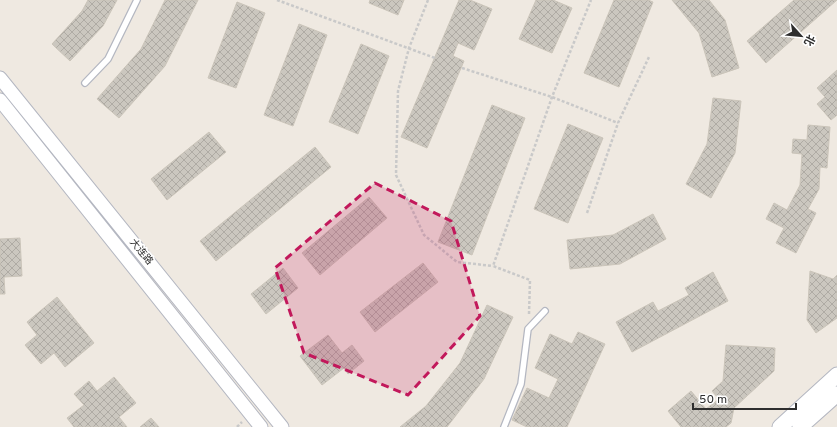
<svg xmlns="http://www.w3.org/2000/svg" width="837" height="427" viewBox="0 0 837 427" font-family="Overpass,'Noto Sans SC',sans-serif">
<defs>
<pattern id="building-cross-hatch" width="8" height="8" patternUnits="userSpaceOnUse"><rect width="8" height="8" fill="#cbc7bf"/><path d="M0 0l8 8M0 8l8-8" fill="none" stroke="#afaba4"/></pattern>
</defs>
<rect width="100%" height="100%" fill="#efe9e1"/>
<path fill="url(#building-cross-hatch)" stroke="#cbc5ba" d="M88 0H117L103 26 70 61 52 44 82 11Z
M165 0H198L165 66 119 118 97 99 141 49Z
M370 0H404L398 15 369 3Z
M459 0H470L492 9 474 50 458 43 453 56 464 61 427 148 401 137Z
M536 0H553L572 8 552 53 519 39Z
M614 0H648L653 2 619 87 584 73Z
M672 0H709L725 20 739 68 712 77 699 33Z
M794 0H837L766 63 747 41Z
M237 2 265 13 236 88 208 78Z
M299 24 327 35 293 126 264 115Z
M361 44 389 56 358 134 329 122Z
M837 70V115L831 120 817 104 825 97 817 88Z
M713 98 741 101 735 153 711 198 686 184 707 144Z
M492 105 525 118 472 255 438 242Z
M568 124 603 138 568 223 534 209Z
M808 125 830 127 827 168 820 167 819 189 808 209 816 213 796 253 776 243 784 228 766 219 774 203 787 210 800 185 802 154 792 153 793 139 807 140Z
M209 132 226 152 167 200 151 179Z
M315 147 331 167 216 261 200 241Z
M369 197 387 218 320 275 302 253Z
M653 214 666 239 620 264 570 269 567 240 613 235Z
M20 238 22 276 4 277 5 294H0V239Z
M423 263 438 282 375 332 360 312Z
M283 268 298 288 266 314 251 294Z
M810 271 833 279 837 275V318L816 333 807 320Z
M713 272 728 301 632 352 616 322 653 302 658 311 689 295 685 288Z
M57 297 94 343 65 367 54 353 41 364 25 345 37 335 27 322Z
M487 305 513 317 484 379 447 427H400L426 406 460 363Z
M578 332 605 344 567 427H527L512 420 527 388 549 398 558 379 535 368 550 334 572 344Z
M328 335 342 353 352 345 364 361 348 374 344 368 322 385 300 356Z
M726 345 775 348 774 371 734 408 731 423 726 427H681L668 411 691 391 706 409 719 399 712 391 723 381Z
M114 377 136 403 119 417 127 427H74L67 418 84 405 74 394 89 381 97 391Z
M151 418 159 427H140Z"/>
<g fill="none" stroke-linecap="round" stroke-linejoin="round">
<g stroke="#b4b7c1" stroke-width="8">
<path id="service" d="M85 83 108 59 137 0
M504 427 521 384 528 329 545 311"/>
</g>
<g stroke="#b4b7c1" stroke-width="15">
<path id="tertiary" d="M0 78 282 427
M0 100 261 427"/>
</g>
<g stroke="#b4b7c1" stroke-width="17">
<path id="secondary" d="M780 427 837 375
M800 427 837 394"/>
</g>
<path stroke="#c9c9c9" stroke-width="2.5" stroke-dasharray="3 2" stroke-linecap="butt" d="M277 0 435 58
M428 0 409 48 398 91 396 175 424 235 457 262 493 266
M462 68 552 97 618 123
M587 213 618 123 649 57
M529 314 530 280 493 266 552 97 591 0
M237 427 242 422"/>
<use href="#service" stroke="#fff" stroke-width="5.5"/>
<use href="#tertiary" stroke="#fff" stroke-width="13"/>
<use href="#secondary" stroke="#fff" stroke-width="15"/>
</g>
<path fill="#c2185b" fill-opacity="0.2" stroke="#c2185b" stroke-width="3" stroke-dasharray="8 5" stroke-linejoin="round" d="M375 183 451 221 480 316 408 395 304 353 275 268Z"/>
<g text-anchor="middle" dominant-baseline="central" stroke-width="3.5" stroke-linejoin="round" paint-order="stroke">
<g font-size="10" fill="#2e2e2e" stroke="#fff">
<text transform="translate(141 252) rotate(51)">大连路</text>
</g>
</g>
<g transform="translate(801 36) rotate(117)" stroke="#ffffff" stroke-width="3" paint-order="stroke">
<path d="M0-3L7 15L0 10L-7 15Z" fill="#2e2e2e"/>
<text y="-6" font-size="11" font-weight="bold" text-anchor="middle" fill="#2e2e2e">北</text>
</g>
<path d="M693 403v6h103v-6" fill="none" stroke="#2e2e2e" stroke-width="2"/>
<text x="699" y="403" font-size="12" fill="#2e2e2e" stroke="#ffffff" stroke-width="3" paint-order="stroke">50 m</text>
</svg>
